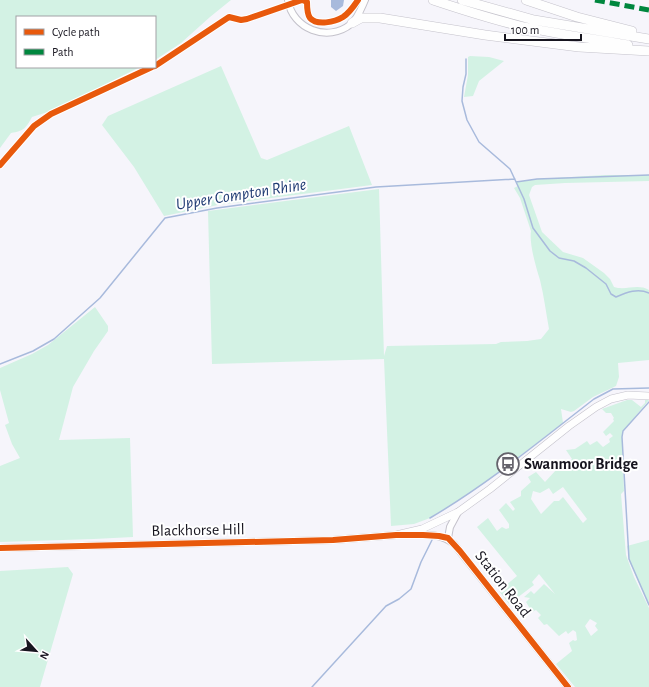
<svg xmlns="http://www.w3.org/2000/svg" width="649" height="687" viewBox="0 0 649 687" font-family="'Alegreya Sans',sans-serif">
<rect width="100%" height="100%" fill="#f6f5fb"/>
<path fill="#d3f2e4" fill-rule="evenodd" d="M0 0H231L210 17 181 43 155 60V17H17V67H140L54 110 32 117C26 128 24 131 11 133L0 148Z
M470 56 489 57 504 61 479 81 473 96 464 97 468 75V57Z
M221 66 261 158 267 160 349 126 372 185 218 205 164 216 134 167 102 125 108 116Z
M605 175H649V181L565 183 535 185 532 187 529 195 542 232 563 252 583 258 604 273 610 279 614 287C626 291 637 283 649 290V360L618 363 619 377 616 386 593 397 574 411 571 412 561 409 563 423 483 484 447 508 430 518 414 524 391 526 384 359 212 364 208 211 379 189 384 356 387 346 496 344 501 342 527 341 541 339 549 329C546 313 544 296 540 280 536 267 529 244 531 231L520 198 514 188 518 186 516 182 537 179Z
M95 307 108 326V331L94 351 73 387 59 440 130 438 133 537 94 539 0 542V466L20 458 12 444 5 425 9 423 0 390V368L32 354 48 345Z
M627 400H632L641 407 645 403V400H649L623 431 622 437 624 491 621 494 626 555 634 577 649 608V687H575L556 664 572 651 569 643 573 640 575 641 577 640 576 632 573 630 568 634 566 631 559 636 547 624 544 625 538 618 541 615 536 610 532 612 526 602 530 598 524 597 531 591 534 594 544 584 555 594 539 574 532 582 534 585 509 604 499 591 517 576 477 527 488 518 497 531 502 527 506 529 509 528V524L499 510 506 503 513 511 515 509 510 502 521 496V491L531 482 528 477 536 472 545 482 556 470 551 465 554 463 560 471 572 459 566 450 575 449 587 441 590 445 597 441 603 447 610 442 609 439 613 436 610 433 606 436 603 432 614 421 613 419 614 418 611 413H606L602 409ZM563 487 587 519 583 523 563 497 559 501H554L541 514 531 499 533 491 540 493 549 488 553 494ZM590 619 597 623 595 626 598 630 591 636 585 626Z
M649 540V605L630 563 627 546Z
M68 567 73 574 40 687H0V571Z"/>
<path fill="#a8badc" d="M331 0H344L343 6 336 11 331 7Z"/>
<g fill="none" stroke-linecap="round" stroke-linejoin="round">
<path stroke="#a8badc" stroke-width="1.5" d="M466 59V74L463 87 462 101 467 120 479 142 510 169 524 199 533 228 550 251 559 258 574 261 586 268 606 284 611 294 616 297C627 292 638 288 649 293
M516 182 537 179 649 175
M0 364 33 351 54 339 100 298 165 218 217 208 376 187 515 179
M649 402 623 431 622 437 629 559 649 605
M430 518C488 484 541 440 594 399L613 389 649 388
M312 687 386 606 399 599 411 589 421 562 432 540"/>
<g stroke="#c4c2cb" stroke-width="8">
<path id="tertiary" d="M288 0C292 29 328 43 351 24 358 18 361 9 365 0
M404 535C421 535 440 532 454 544L568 687
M448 538 450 527 458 512"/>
</g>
<g stroke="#c4c2cb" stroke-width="8">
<path id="secondary" d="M0 548 333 540 396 535 422 529 458 512 490 489 569 426 596 407 611 399 628 395 649 396"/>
</g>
<g stroke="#c4c2cb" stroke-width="10">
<path id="motorway" d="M433 0C460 9 488 18 516 25 553 34 591 38 628 45
M462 0 534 20 649 39
M526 0 577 17 632 31
M352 23 361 18H380L485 35 579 47 649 51"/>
</g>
<use href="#tertiary" stroke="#fefefe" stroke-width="6"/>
<use href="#secondary" stroke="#fefefe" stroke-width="7"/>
<use href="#motorway" stroke="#fefefe" stroke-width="9"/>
<path stroke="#00873e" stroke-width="5" stroke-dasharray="10 5" stroke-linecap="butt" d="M595 0 649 10"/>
<g stroke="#fff" stroke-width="8">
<path id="cycleway" d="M303 0 307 2C307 7 307 14 310 18 317 26 335 22 343 17 349 13 354 6 358 0
M155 66 229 17 241 20 247 19 302 0
M0 165 34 126 51 114 152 67
M0 548 333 540 396 535H423L439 536 448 538 460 551 568 687"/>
</g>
<use href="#cycleway" stroke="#e8590c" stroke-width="6"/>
</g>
<defs>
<g id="bus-ring" transform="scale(1.15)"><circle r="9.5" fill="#fff" stroke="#65636c" stroke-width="1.5"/><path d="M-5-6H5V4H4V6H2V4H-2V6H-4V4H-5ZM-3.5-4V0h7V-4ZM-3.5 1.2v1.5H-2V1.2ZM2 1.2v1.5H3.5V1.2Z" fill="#65636c"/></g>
</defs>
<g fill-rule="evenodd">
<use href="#bus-ring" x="508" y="464"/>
</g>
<g text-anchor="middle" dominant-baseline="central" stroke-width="4" stroke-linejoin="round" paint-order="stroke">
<g font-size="16" font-weight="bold" fill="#17151f" stroke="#fff" text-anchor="start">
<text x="524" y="464">Swanmoor Bridge</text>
</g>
<g font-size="16" fill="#17151f" stroke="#fff">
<text transform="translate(198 530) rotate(-1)">Blackhorse Hill</text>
<text transform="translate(503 584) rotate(52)">Station Road</text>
</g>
<g font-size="17" font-style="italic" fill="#203c74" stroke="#fff">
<text transform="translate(241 194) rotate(-9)">Upper Compton Rhine</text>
</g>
</g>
<rect x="16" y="16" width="140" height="52" fill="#ffffff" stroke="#a2a1a5"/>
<rect x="24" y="29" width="20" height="6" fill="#e8590c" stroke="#a2a1a5"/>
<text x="52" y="36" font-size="12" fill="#17151f">Cycle path</text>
<rect x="24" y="49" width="20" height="6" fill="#00873e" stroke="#a2a1a5"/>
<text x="52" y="56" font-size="12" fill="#17151f">Path</text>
<g transform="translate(36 651) rotate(117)" stroke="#ffffff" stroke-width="3" paint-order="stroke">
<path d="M0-3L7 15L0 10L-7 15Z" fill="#17151f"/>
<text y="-6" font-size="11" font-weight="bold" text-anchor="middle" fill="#17151f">N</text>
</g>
<path d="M505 34v6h76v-6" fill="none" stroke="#17151f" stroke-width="2"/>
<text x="511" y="34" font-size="12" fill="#17151f" stroke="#ffffff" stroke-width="3" paint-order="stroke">100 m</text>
</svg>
